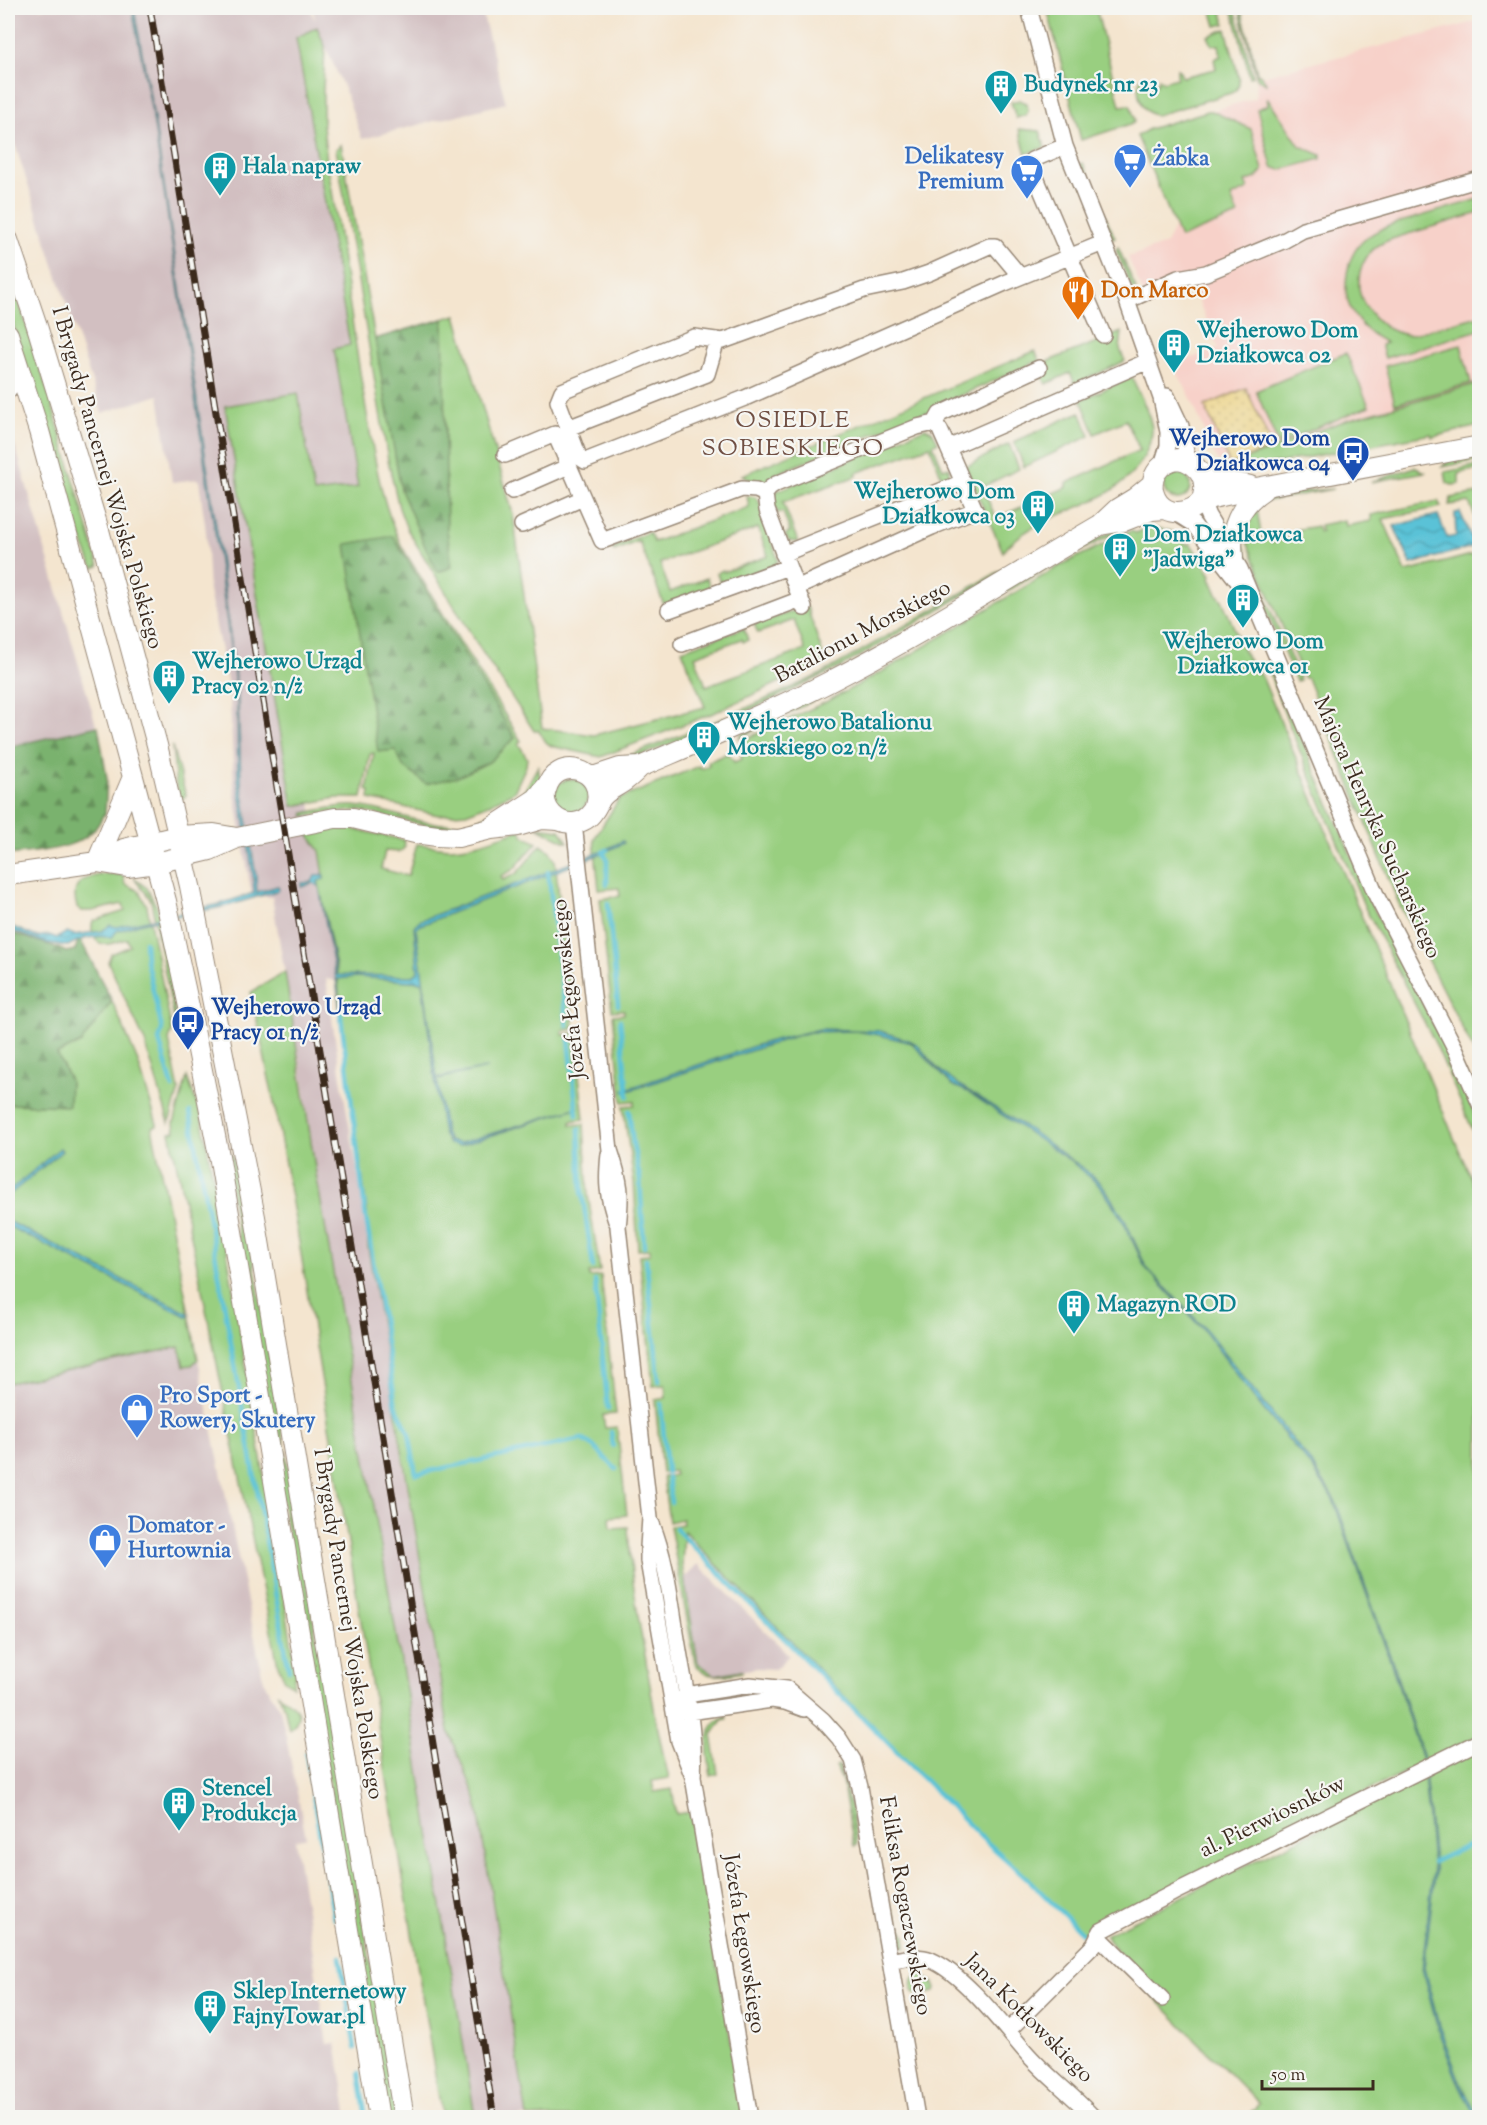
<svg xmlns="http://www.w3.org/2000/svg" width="1487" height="2125" viewBox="0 0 1487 2125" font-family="'Sorts Mill Goudy',serif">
<defs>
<pattern id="forest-firs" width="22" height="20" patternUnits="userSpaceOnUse" patternTransform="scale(1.5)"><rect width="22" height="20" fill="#7ab26e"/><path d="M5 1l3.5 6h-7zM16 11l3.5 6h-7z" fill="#65915a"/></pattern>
<pattern id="sand-dots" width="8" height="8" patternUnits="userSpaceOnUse" patternTransform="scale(1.5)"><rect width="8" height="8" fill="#eeda9e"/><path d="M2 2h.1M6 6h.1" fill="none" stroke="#cdbb88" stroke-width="1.8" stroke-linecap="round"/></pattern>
<pattern id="water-waves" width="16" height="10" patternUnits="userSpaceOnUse" patternTransform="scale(1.5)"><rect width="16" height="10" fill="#5ac2d7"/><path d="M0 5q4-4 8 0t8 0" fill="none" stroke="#4c9eae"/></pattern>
</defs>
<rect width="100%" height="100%" fill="#f6f6f2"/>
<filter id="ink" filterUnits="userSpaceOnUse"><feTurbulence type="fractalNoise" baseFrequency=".0167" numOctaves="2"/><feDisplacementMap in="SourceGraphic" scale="12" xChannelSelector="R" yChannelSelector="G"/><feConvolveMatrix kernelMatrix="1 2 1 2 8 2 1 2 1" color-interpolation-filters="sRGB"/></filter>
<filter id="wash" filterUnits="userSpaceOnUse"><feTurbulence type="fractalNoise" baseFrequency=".008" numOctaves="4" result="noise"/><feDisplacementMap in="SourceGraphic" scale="24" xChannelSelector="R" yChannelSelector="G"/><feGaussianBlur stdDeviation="1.35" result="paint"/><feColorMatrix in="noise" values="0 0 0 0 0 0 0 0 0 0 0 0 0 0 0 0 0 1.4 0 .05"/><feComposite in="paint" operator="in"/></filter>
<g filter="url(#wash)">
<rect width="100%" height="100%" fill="#f4e5cf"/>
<path fill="#f7d1c9" d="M1479 21V383L1346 420 1230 465H1224L1217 460 1189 394 1173 365 1218 348 1192 285 1148 305 1128 257 1166 244 1175 226 1137 136 1149 129 1256 98 1257 73 1262 76Z"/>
<path fill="#d2bfc1" d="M8 8H310L315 21 313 8H481L506 103 362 139 346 93 317 27 296 38 350 345 334 349 358 487 314 493 293 699 342 982 326 979 341 1078 366 1221 368 1247 409 1499 449 1732 476 1798 527 2117H475L407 1696 316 1174 303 1080 272 897 252 896 244 850 234 788 230 695 209 591 206 532 199 479 172 482 159 395 102 413 8 123Z
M8 426 14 433V442L97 728 8 747Z
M179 1347 196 1362 198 1359 262 1674 266 1686 280 1708 306 1837 295 1840 327 2044 336 2043 348 2117H8V1383Z
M698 1564 789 1655 775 1669 757 1668 715 1675 698 1663 684 1579Z"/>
<path fill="#99cf80" stroke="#6a7c4f" stroke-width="1.5" d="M1047 8H1096L1120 106 1129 105 1131 107 1135 121 1134 123 1081 140Z
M1211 8H1221L1225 24 1216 26Z
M1232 8H1235L1253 76 1250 77Z
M1239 8H1241L1257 73 1262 76 1267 85 1257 78Z
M317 27 325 46 323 91V125L327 162C341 240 351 319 364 397 373 448 379 499 402 547L521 741 518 743 527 758 526 766 514 792 489 804 466 813 438 815 369 799 370 791 367 790 374 753 370 754 362 798H336L293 806 225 406 298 393 314 493 358 487 334 349 350 345 296 38Z
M1226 29 1239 78C1240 85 1238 90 1231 93L1157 115C1141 115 1133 88 1142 77H1148L1151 85 1158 83 1159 78 1163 82 1177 78V69L1180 71 1182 77 1216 69 1214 59 1221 56 1219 45H1212L1208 36Z
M1267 97 1300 146 1321 155V159L1281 170 1272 167 1257 109 1268 105Z
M1019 100 1027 103 1028 111 1026 115 1016 118 1011 102Z
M1208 111H1212L1251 129 1263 170 1256 178 1245 182 1248 189 1231 197 1238 215 1180 238 1137 136 1149 129Z
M1019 129 1040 131 1045 147 1026 154Z
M341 144 375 339 456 315 513 514 542 728 594 735 705 707 682 650 744 628 748 640 743 642 742 639 695 656 706 686 805 650 794 620 758 633 754 624 807 607 825 661 716 712 601 757 551 746 546 742 538 730 534 731 481 650 407 529 399 508 388 460 336 149Z
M1083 163 1115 238H1111L1080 164Z
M1479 199V213C1459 219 1438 225 1418 231 1405 235 1390 238 1379 245 1359 258 1353 286 1365 305 1375 321 1390 333 1409 335L1479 316V330L1385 358 1381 345 1386 343C1364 331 1345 312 1346 286 1347 237 1378 228 1418 217 1438 211 1459 205 1479 199Z
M1118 247 1136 289H1132L1116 250Z
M8 268 52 405 99 566 93 568 73 517 8 307Z
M1122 332 1120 349 1125 361 1075 384 1070 373 1046 384 1036 362 944 403 931 416 926 412 773 475 776 482C760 488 756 483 742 475L1035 351 1041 364Z
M1461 345 1471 383 1395 404 1385 366Z
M1346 353 1369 406 1278 444 1256 391Z
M1132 377C1138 392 1151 414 1152 429 1153 437 1148 447 1145 455 1116 512 1040 506 1003 552L965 467 1009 444 1019 469 982 487 996 518 1067 487V483L1140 450 1126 420 1095 434 1081 400Z
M1479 383V426L1432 437 1431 434 1257 467 1230 465 1346 420Z
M1080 412 1090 436 1024 467 1014 442Z
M925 428 932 431 938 442 933 445 943 469 949 467V481L944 483 930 446 856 473 857 476 783 502 798 542 789 541 785 535 790 532 783 512 778 513C774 506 771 500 775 492Z
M1479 454V460L1442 467 1450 459Z
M1479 465V469L1459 473V484L1452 485 1447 483 1445 472Z
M1415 467 1425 472 1371 482Z
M1164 486a13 13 0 1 1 26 0a13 13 0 1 1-26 0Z
M1333 489 1256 503 1280 493Z
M1479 493V518L1476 519 1469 502 1449 505 1451 498Z
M747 496 755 497 759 501 778 560 775 565 721 584 717 573 723 570 724 572 768 556 758 528 660 563 670 592 707 578 710 588 664 605 639 541 614 551 612 548 649 532 654 542 749 507Z
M1438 501 1441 507 1383 519 1406 572 1479 553V1061L1399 904 1307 678H1304L1247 542 1270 535 1272 542 1295 537 1294 530 1317 526 1319 532H1321L1320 525 1345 520 1346 526 1371 521V515Z
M1257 509 1261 534 1245 537 1242 532 1247 521Z
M1129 523V527L1059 561 865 675 739 738 741 734 1063 556Z
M1150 527 1171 531 1187 545 1190 543 1211 575 1210 578 1217 594 1222 600 1247 658 1263 679 1479 1198V1735L1082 1933 1027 1878 981 1837 684 1531 682 1565 698 1663 715 1675 742 1670V1672C724 1675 707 1681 695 1663L670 1526 683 1524 682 1519 669 1522 663 1477 675 1475 674 1471 662 1473 655 1400 666 1398 665 1385 653 1386 639 1255 650 1254V1249L638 1250 634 1183 623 1106 634 1105V1101L622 1102 613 1015 624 1014V1010L612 1011 600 899 620 896 619 888 599 890 594 839 619 799 699 766 701 769 709 765 708 762 728 753 734 762 742 759 738 745 748 738 830 700 885 670 1063 564 1131 531 1136 533Z
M1238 533 1245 549 1300 680 1296 681 1258 592 1242 564Z
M1005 568 991 579 841 667 720 724 614 766 613 762 731 715 821 674Z
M1268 665 1283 689 1299 733 1371 903 1452 1061 1479 1125V1145L1436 1045 1365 908 1299 749 1274 687Z
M172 746 186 796 180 800 176 785Z
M538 766 540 777 536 788 521 797Z
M554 796a17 17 0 1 1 34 0a17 17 0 1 1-34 0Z
M510 804 511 808 483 821 457 827 429 826 357 810 304 816V813C320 810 337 805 354 806 391 809 425 829 463 823 480 820 495 812 510 804Z
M537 827 560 830 568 842H566Z
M334 828 352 829 404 840 405 847 400 852 385 851 381 869 408 876 417 844C428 845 439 848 450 848 475 847 497 837 520 830L524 836 537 843 513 870 501 876 503 880 517 873 541 845 549 850 555 860 574 1029 562 1031 563 1035 574 1033 584 1119 571 1121V1125L584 1124 588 1195 600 1271 589 1273V1277L601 1276 616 1414 603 1415 605 1428 617 1427 627 1515 610 1517 611 1528 628 1527C630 1570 637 1612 645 1655 652 1697 658 1737 669 1778L652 1781 654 1792 672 1789 676 1814 691 1812 744 2117H527L476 1798 449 1732 368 1247 367 1211 344 1039 337 971 318 880 324 879V876L320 851 307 832Z
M106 874 123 875 125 884 139 891 147 906 172 1032 169 1040 179 1090 169 1123 145 1042 108 962 111 954 130 946 127 939C115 942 100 951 93 935 91 929 91 926 93 921L125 911 123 904 92 911H82L77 907C69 882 85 877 106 874Z
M135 879 147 888 157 907 175 986V1024L151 901C147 892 138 886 135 879Z
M285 972 316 1174 407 1696 475 2117H442L299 1242 274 1103 251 992Z
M112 1001 138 1062 157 1124V1126L152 1127 198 1359 192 1365 184 1366 179 1347 8 1383V1104L68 1105 70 1081 57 1054 81 1043Z
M187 1077 201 1115 226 1246 297 1676 294 1677 293 1686 285 1680 278 1665 170 1132 175 1131 174 1123Z
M232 1155 241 1186 396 2117H385L225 1156Z
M278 1694C292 1704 309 1713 289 1730L285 1709Z
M727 1716V1719L722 1720 712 1735 718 1774 711 1776C708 1755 700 1724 727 1716Z
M1479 1750V2117H1246L1259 2104 1158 2001 1105 1935Z
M839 1765 851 1809 857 1845 854 1846 842 1780 836 1767Z
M888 1907 892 1909 905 1936 906 1948C890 1941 891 1922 888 1907Z
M918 1974 934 1983 936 1988 935 1991 919 1994 914 1993 912 1990 913 1979Z"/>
<path fill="url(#forest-firs)" stroke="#5a6e46" stroke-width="1.5" d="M443 319 447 530 452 567 438 572 426 549 401 490 375 339Z
M393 536 515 738 489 762 458 777 426 784 403 766 395 750 378 752 346 544Z
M98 726 107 778 105 815H103C90 851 40 851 8 855V747Z
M8 932 53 946 66 952 75 950 78 941H81L112 1001 81 1043 57 1054 70 1081 69 1106 8 1104Z"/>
<path fill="url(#sand-dots)" stroke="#94825e" stroke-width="1.5" d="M1246 388 1272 447 1230 465 1205 406Z"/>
<path fill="url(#water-waves)" stroke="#4a767a" stroke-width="1.5" d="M132 8H134L154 118 217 532 238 699 241 781 256 876 257 892 278 886 279 890 227 906 142 923 117 931 112 937C98 935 80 938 68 946L42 942 8 929V925L37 937 49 935 57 938 67 932 74 935 102 931 110 925 116 927 220 904 254 893 253 876 238 779 237 699 215 532 153 118Z
M1460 512 1475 546 1411 564 1394 526 1438 515 1447 538 1456 536 1455 513Z
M623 841 624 843 603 853 421 925 416 929 437 1078 487 1068 437 1079 445 1132 449 1141 460 1143 579 1107 459 1146 449 1144 443 1134 441 1123 422 982 357 977 337 979 340 1014 336 979 319 887 313 883 301 887 302 883 312 882 315 876 324 874V879L318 881 337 975 413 976 418 972 414 926 419 921 602 851Z
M820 1029 880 1031 911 1041 918 1045 936 1067 953 1081 1030 1130 1084 1169 1102 1184 1124 1218 1146 1267 1208 1332 1312 1464 1335 1500 1394 1667 1424 1762 1435 1874 1424 1968 1439 2026 1459 2079 1478 2117H1475L1456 2077 1438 2030 1422 1969 1433 1874 1423 1763 1393 1669 1333 1499 1313 1469 1255 1399 1206 1333 1145 1267 1122 1219 1101 1187 1072 1162 968 1092 952 1085 912 1043 880 1035 855 1031 810 1032 799 1035 625 1092 624 1090 766 1042Z
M60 1148 62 1151 8 1196V1192Z
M8 1221 190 1314 188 1317 8 1226Z"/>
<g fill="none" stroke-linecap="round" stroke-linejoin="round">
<path stroke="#5ac2d7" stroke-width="4.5" d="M548 872 567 1025
M607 884V859L603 852 607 850
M608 903 618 1005
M145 942 146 960 162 1029 159 1040 173 1088
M340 1009 365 1211 396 1406 409 1433 416 1474 582 1439 593 1446 616 1469
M620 1020 628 1096
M569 1039 577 1115
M629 1111 633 1144 640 1179 644 1246
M190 1112 289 1670
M579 1129 582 1192 593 1267
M646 1259 659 1381
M595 1281 608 1409
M661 1404 667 1472
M611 1432 613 1446
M668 1477 671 1502
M676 1529 981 1837 1027 1878 1082 1933
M306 1754 334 1918
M1433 1862 1480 1840
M340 1957 355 2048
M359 2073 366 2118"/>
</g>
</g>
<g filter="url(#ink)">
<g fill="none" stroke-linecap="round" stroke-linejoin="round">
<g stroke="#988876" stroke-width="18">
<path id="minor" d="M1029 8 1065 146 1127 301 1161 398 1168 432V446L1162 465
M1065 146 1032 160 1031 166 1103 335
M1020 276 995 246H989L929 273 903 282 864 290 723 341 694 337 562 391 558 401 579 457 585 461 745 398 1005 283 1103 243
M1127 301 1178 278 1206 273 1285 240 1303 230 1480 179
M1039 368 940 414 935 423 940 430 948 448 1148 361
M8 391 20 373
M1167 396 1181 426 1187 455 1194 465
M568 428 707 374 717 340
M505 455 555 434 602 541 742 489 756 490 765 494
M512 491 569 466
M1202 501 1208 516 1240 569 1377 897 1456 1050 1480 1104
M1174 512 1193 524 1243 588
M522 525 583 498
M783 554 963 482
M796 588 932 527 975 510 948 448
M804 608 767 510 765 494 770 488 776 484 917 427 935 423
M669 610 788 567
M682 644 801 599
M574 823 610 1150C621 1183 622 1192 618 1227L650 1518 648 1547V1561L679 1741 693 1777
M609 1154C606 1182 607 1195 616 1221
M652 1524C667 1562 671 1604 678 1645 685 1689 696 1732 693 1777L750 2118
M679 1701 686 1695 750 1685 787 1689 823 1720 839 1738 853 1760 860 1787 917 2118
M681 1709 689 1712 772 1700 785 1702 804 1709
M1098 1936 1162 1999
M890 1961C903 1958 918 1955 931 1960 963 1974 1001 2023 1024 2050 1045 2075 1072 2094 1094 2118
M1009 2030 1094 1945 1101 1931 1173 1893 1480 1741"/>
</g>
<g stroke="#988876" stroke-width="22">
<path id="major" d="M8 240 36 323 100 534 157 745 190 886 255 1217 404 2118
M8 334 39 431 133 777 166 901 193 1025 220 1161 262 1408 379 2118
M1178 459C1197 462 1208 477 1203 496 1202 503 1197 506 1191 509 1153 526 1134 467 1178 459Z
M1201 473C1215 483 1234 482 1250 486
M1202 501C1220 495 1238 494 1256 488L1480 446
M1100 525 1124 521 1152 510 1165 509
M1233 557C1229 529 1240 505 1263 490
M590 776H596L620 768 640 767
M596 806C607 768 555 754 546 790 543 798 546 809 553 815 564 827 584 825 593 812 597 807 599 800 603 796 609 789 619 786 626 780 631 776 636 772 640 767 703 740 766 714 827 683 921 635 1009 578 1100 525L1117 509 1135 498 1152 484
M493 827 536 799 546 787
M97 862 127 867 156 863 210 850 237 838 335 818H353L415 833 437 836 458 837 491 829 518 826 542 819 558 820
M97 862 133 777
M8 875 97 862 124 849 178 836 214 834 237 838"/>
</g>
<use href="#minor" stroke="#fff" stroke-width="15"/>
<use href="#major" stroke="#fff" stroke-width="20"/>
<g stroke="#3b2a1e" stroke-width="7">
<path id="rail" d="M150 8 494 2118"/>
</g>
<use href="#rail" stroke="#f6f6f2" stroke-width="4.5" stroke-dasharray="14" stroke-linecap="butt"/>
</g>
</g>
<defs>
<g id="building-pin" transform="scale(1.725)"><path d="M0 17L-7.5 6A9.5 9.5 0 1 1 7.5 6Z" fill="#0f9aa8" stroke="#f6f6f2"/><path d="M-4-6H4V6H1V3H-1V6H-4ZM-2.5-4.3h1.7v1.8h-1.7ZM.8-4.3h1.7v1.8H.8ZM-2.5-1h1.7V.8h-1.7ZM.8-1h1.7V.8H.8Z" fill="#fff"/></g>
<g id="supermarket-pin" transform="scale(1.725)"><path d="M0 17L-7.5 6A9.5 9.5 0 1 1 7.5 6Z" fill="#3f7fe0" stroke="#f6f6f2"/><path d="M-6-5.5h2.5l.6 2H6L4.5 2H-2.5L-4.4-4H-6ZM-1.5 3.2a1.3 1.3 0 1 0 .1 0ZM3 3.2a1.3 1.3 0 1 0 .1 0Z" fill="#fff"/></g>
<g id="restaurant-pin" transform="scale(1.725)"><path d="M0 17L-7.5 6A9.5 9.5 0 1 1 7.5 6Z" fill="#e8710a" stroke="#f6f6f2"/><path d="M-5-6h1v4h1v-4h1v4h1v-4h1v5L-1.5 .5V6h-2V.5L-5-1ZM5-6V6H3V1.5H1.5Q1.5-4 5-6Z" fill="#fff"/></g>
<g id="bus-pin" transform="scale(1.725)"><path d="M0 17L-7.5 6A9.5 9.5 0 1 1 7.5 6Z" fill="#1a4fb4" stroke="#f6f6f2"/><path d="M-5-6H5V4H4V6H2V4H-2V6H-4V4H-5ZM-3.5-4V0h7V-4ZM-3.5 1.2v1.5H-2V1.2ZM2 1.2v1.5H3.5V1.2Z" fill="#fff"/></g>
<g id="shop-pin" transform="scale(1.725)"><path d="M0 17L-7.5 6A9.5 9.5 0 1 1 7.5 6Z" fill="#3f7fe0" stroke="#f6f6f2"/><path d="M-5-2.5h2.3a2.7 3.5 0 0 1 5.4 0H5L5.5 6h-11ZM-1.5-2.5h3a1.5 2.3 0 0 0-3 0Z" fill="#fff"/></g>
</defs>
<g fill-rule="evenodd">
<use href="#building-pin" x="1001" y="86"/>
<use href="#supermarket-pin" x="1130" y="160"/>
<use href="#building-pin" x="220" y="168"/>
<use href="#supermarket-pin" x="1027" y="171"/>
<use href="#restaurant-pin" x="1078" y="292"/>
<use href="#building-pin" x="1174" y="345"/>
<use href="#bus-pin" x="1353" y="453"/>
<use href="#building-pin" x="1038" y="506"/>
<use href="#building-pin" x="1120" y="549"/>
<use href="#building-pin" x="1243" y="600"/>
<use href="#building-pin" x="169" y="676"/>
<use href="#building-pin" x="704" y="737"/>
<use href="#bus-pin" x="188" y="1022"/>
<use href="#building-pin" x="1074" y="1306"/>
<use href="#shop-pin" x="137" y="1410"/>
<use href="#shop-pin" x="105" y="1540"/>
<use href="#building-pin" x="179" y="1803"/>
<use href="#building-pin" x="210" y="2006"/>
</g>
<g text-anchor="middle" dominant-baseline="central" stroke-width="4.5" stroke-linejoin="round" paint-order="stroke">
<g font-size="22" font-weight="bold" fill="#0d838f" stroke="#f6f6f2" text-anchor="start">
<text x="1024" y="86">Budynek nr 23</text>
<text x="243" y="168">Hala napraw</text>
<text x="1197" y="332">Wejherowo Dom<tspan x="1197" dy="25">Działkowca 02</tspan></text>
<text x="1015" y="493" text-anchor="end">Wejherowo Dom<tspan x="1015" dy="25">Działkowca 03</tspan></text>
<text x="1143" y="536">Dom Działkowca<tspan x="1143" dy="25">"Jadwiga"</tspan></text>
<text x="1243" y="643" text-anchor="middle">Wejherowo Dom<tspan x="1243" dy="25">Działkowca 01</tspan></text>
<text x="192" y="663">Wejherowo Urząd<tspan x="192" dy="25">Pracy 02 n/ż</tspan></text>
<text x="727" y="724">Wejherowo Batalionu<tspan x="727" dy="25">Morskiego 02 n/ż</tspan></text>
<text x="1097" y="1306">Magazyn ROD</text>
<text x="202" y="1790">Stencel<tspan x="202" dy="25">Produkcja</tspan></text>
<text x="233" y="1993">Sklep Internetowy<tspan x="233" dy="25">FajnyTowar.pl</tspan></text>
</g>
<g font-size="22" font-weight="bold" fill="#366cbe" stroke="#f6f6f2" text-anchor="start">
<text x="1004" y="158" text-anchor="end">Delikatesy<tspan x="1004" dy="25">Premium</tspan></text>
<text x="1153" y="160">Żabka</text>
<text x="160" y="1397">Pro Sport -<tspan x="160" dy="25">Rowery, Skutery</tspan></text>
<text x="128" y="1527">Domator -<tspan x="128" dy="25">Hurtownia</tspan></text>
</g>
<g font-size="22" font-weight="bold" fill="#c56008" stroke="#f6f6f2" text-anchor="start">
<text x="1101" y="292">Don Marco</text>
</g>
<g font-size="22" font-weight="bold" fill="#164399" stroke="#f6f6f2" text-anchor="end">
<text x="1330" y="440">Wejherowo Dom<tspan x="1330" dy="25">Działkowca 04</tspan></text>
<text x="211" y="1009" text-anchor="start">Wejherowo Urząd<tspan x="211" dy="25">Pracy 01 n/ż</tspan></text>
</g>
<g font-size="22" fill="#3b2a1e" stroke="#f6f6f2">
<text transform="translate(106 478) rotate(74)">I Brygady Pancernej Wojska Polskiego</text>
<text transform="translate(863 633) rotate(-28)">Batalionu Morskiego</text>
<text transform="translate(1376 828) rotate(66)">Majora Henryka Sucharskiego</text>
<text transform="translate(570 989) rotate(-96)">Józefa Łęgowskiego</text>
<text transform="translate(347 1624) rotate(81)">I Brygady Pancernej Wojska Polskiego</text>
<text transform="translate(1273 1818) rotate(-26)">al. Pierwiosnków</text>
<text transform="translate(904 1906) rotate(80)">Feliksa Rogaczewskiego</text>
<text transform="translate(743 1944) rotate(81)">Józefa Łęgowskiego</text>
<text transform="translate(1028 2019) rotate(45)">Jana Kotłowskiego</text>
</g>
<g font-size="24" letter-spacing="1.5" fill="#704f43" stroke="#f6f6f2">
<text x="793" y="421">OSIEDLE<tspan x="793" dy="28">SOBIESKIEGO</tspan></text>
</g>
</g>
<rect width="1487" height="2125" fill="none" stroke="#f6f6f2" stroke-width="30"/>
<path d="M1262 2080v9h111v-9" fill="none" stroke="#3b2a1e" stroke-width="3"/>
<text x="1271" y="2080" font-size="18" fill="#3b2a1e" stroke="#f6f6f2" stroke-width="4.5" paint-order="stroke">50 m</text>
</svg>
